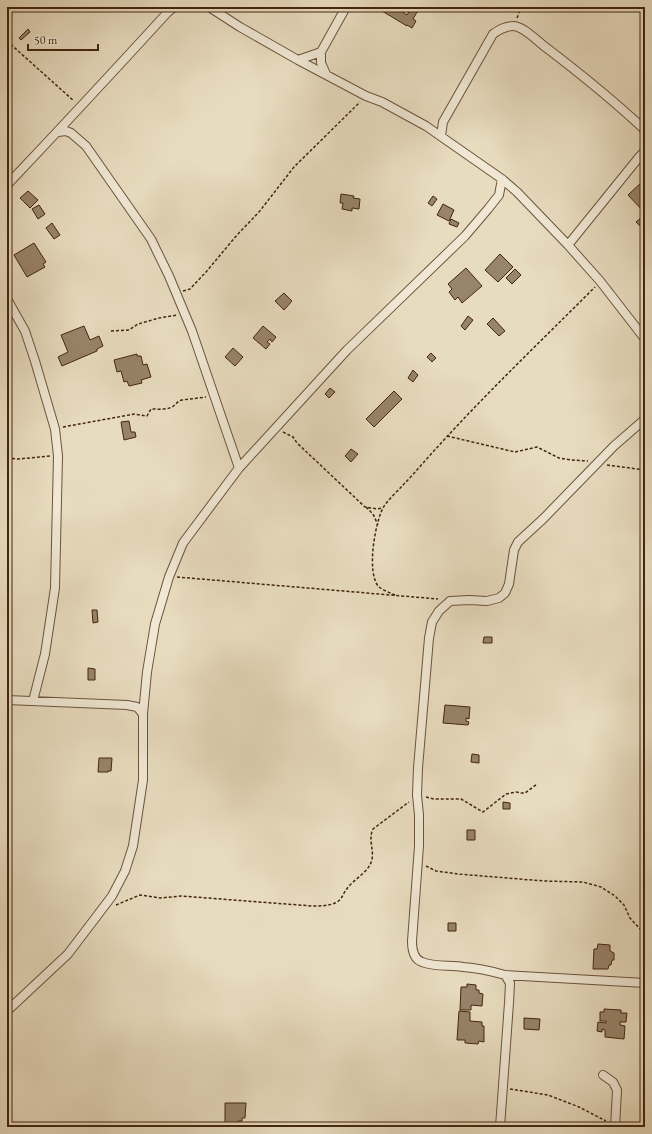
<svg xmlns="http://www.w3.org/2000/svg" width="652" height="1134" viewBox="0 0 652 1134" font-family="'EB Garamond',serif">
<rect width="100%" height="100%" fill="#e8dcbf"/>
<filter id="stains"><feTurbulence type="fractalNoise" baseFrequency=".005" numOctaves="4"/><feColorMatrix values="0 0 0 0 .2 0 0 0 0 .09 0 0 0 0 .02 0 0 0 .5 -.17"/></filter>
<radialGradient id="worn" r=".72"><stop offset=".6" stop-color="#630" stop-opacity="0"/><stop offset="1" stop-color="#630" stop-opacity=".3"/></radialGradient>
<path fill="#98846a" stroke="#42250e" d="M385 7H395L407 15 412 7H420L413 19 416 21 412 28 407 25V26L382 11Z
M28 29 30 32 21 40 19 38Z
M643 181 645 182V208L643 211 628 195Z
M28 191 38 200 30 208 20 198Z
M341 194 354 196 353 198 360 199 359 209 352 208V211L342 209 343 203H340Z
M433 196 437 199 432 206 428 203Z
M443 204 454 210 449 221 437 215Z
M39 205 45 214 38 219 32 209Z
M644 215 645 227 643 229 636 222Z
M451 219 459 223 457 227 449 224Z
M52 223 60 235 54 239 46 228Z
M34 243 46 262 43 264 45 267 27 277 14 255Z
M500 254 513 267 498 282 485 270Z
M466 268 482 286 462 303 458 297 455 300 449 292 452 289 448 284Z
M515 269 521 275 512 284 506 278Z
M284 293 292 301 284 310 275 301Z
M468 316 473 320 465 330 461 326Z
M493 318 505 331 499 336 487 324Z
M84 326 90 340 99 336 103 346 97 349V351L62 366 58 357 68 352 61 335Z
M263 326 276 337 272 342 270 339 267 342 270 344 266 349 253 338Z
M233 348 243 357 235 366 225 357Z
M431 353 436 358 432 362 427 357Z
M137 354V356H141L143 365 147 364 151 377 141 380 142 383 129 386 127 381 124 382 121 371 117 372 114 360Z
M413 370 418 375 413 382 408 378Z
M330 388 335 392 329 398 325 394Z
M394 391 402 399 374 427 366 419Z
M129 421 131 432H135L136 437 124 440 121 422Z
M351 449 358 454 351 462 345 456Z
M92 610H97L98 622 93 623Z
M484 637H492V643H483Z
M88 668 95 669V680H88Z
M445 705 470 707 469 719 466 718V721L469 722 468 725 443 723Z
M472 754 479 755V763L471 762Z
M99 758H112L111 771H108V772H98Z
M503 802 510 803V809H503Z
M467 830H475V840H467Z
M448 923H456V931H448Z
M598 944 610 945V951L614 953V960H612L611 965H609L608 969H593L594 949H597Z
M467 984 476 985V990H479V993L483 994 482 1006 471 1005V1010H460L461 987H467Z
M604 1009 621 1010V1013H627L626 1022H620V1025L625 1026 624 1039 605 1037V1030L602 1029V1032L597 1031 598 1022 606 1023V1021H600V1012H604Z
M459 1011 470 1012V1021L482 1022V1026H484V1042L479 1041 478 1044 465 1043V1040H457Z
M524 1018 540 1019 539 1030 524 1029Z
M225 1103H246L245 1118H242V1121H238V1124H225Z"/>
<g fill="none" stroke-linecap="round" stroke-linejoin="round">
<g stroke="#6c533a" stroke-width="10">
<path id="minor" d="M209 7 240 27 298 60 366 96 382 102 426 126 502 179 517 192 568 245 600 281 645 339
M298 60 321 52
M326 74 321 63V52L346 7
M58 132 66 131 71 133 86 146 151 239 169 276 192 331 239 468
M441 136 443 122 493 34C499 30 505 26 513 26 524 26 539 43 548 49 582 75 614 101 645 130
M7 185C61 128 114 71 167 13L174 7
M568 245 640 156 645 151
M7 299 25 331 35 361 55 429 58 456 55 588 45 654 33 701
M7 700 127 705 137 707 143 714V780L133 846 125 871 112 896 68 954 7 1011
M143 714 147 672 155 624 169 577 183 543 239 468 347 350 465 236 488 209 499 195 502 179
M505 975 645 983
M603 1075 613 1082 617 1090 615 1127
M500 1127 509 1003 510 983 505 975C491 971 477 968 463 967 451 965 433 967 422 962 413 959 412 949 412 941L419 846V815L417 795 418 768 429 638 432 622 439 611 450 601 469 600 487 601 499 598 505 593 509 584 514 550 518 542 543 519 614 446 645 419"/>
</g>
<path stroke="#42250e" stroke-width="1.5" stroke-dasharray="3 2" stroke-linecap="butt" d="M517 18 521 7
M7 41 74 101
M183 291 190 289 206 272 237 235 259 212 294 167 360 102
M111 331 129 330 138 324 159 318 177 315
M63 427 129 415 134 414 147 416 151 409C158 409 166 410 172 407 176 405 177 401 182 400L206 397
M283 432 293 437 297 443 365 507 377 509 383 508
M447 436 515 452 537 447 559 458 571 460 588 461
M7 458 18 459 50 456
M607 465 645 470
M366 507 373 514 378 525
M177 577 438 599
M395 595C390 593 383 590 379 587 366 574 375 523 383 508 388 499 397 492 403 485 410 478 417 470 424 462 478 401 537 345 595 287
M426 797 434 799H461L483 812 506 794 516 792 521 793H525L537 784
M426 866 436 871 458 874 544 881 583 882 601 887 615 896 624 905 630 918 640 929 645 932
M116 905 140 895 160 898 181 896 312 906C321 906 330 906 337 902 342 899 343 894 346 890 353 879 370 872 372 859 374 849 368 839 373 829L409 802
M510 1089 548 1095 579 1107 606 1121"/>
<use href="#minor" stroke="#f0e8d5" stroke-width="8"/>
</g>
<rect width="652" height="1134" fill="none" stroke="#e8dcbf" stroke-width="24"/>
<rect x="8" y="8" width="636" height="1118" fill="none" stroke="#42250e" stroke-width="2"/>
<rect x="12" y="12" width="628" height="1110" fill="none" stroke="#42250e"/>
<path d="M28 44v6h70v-6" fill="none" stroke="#42250e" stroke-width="2"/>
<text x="34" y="44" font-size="12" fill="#42250e" stroke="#f0e8d5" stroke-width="3" paint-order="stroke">50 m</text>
<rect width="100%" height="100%" filter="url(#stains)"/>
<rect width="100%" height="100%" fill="url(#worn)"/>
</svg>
